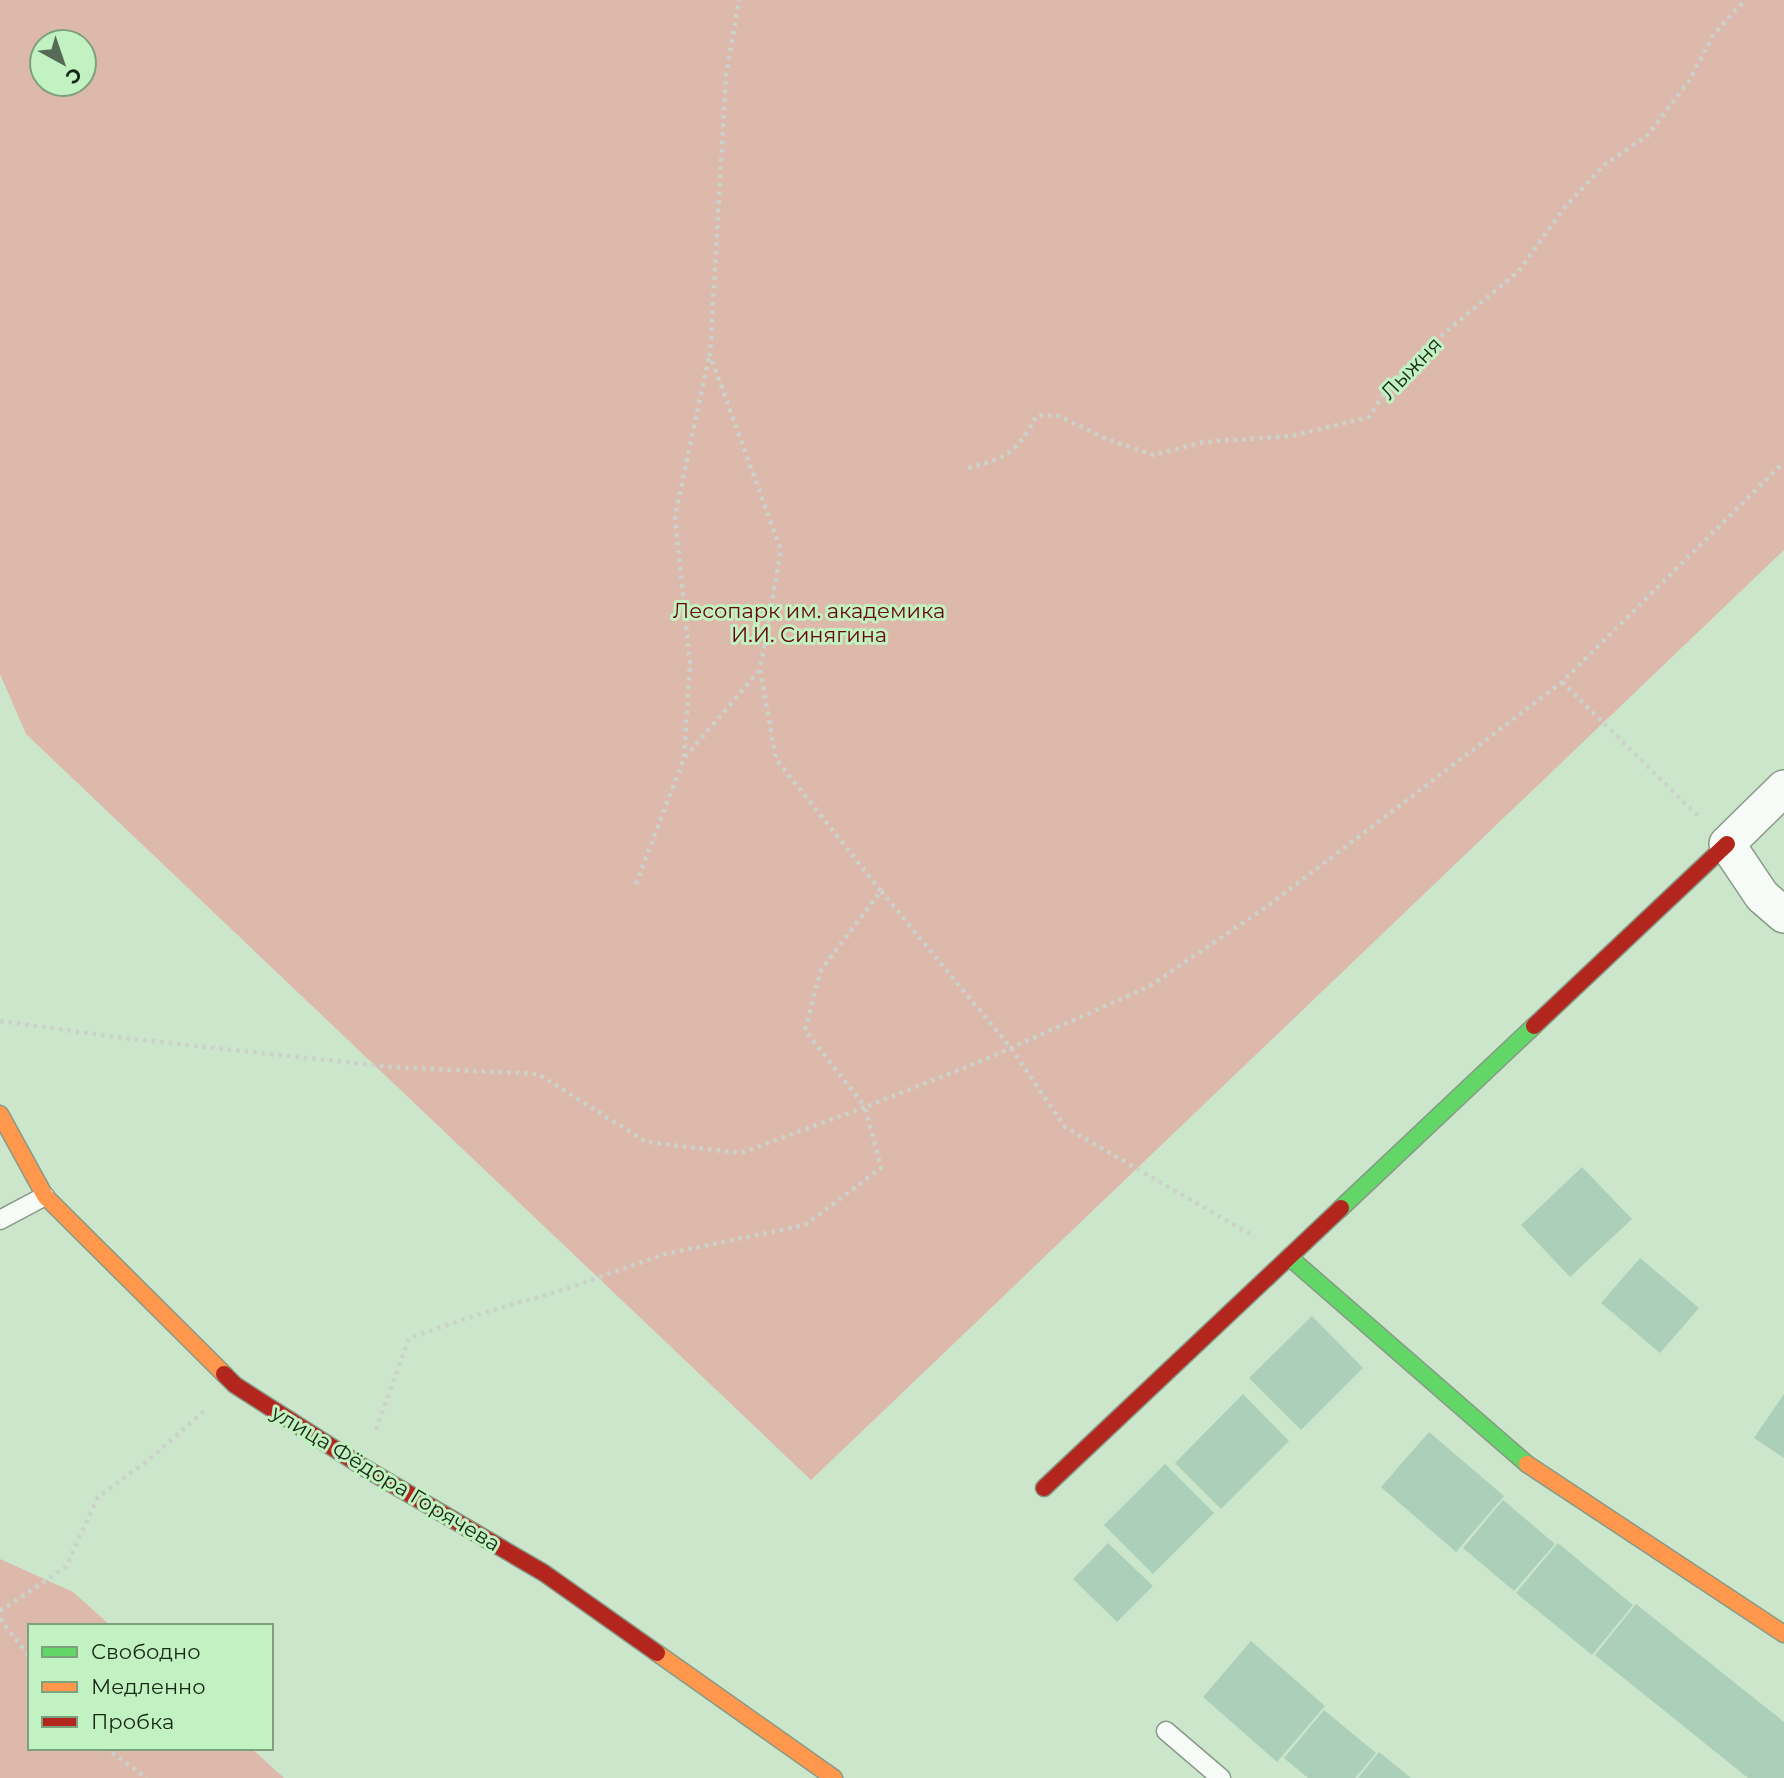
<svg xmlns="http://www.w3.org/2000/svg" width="1784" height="1778" viewBox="0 0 1784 1778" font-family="Montserrat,sans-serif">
<rect width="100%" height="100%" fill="#cce6cc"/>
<path fill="#dcb9aa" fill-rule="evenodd" d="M0 0H1784V550L811 1480 26 734 0 674ZM42 42H84V84H42Z
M0 1559 73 1592 111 1626H30V1748H251L284 1778H0Z"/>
<path fill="#accfba" d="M1582 1167 1632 1219 1570 1277 1521 1225Z
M1640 1258 1699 1308 1660 1353 1601 1303Z
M1312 1316 1363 1368 1301 1430 1249 1378Z
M1243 1394 1289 1441 1221 1509 1175 1463Z
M1784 1394V1458L1754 1438Z
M1429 1432 1504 1496 1456 1552 1381 1487Z
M1165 1464 1214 1513 1153 1574 1104 1525Z
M1503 1500 1555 1544 1514 1591 1463 1548Z
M1108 1543 1153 1586 1117 1622 1073 1579Z
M1558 1543 1633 1605 1592 1655 1516 1593Z
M1636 1604 1784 1722V1778H1748L1595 1655Z
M1251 1641 1325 1706 1277 1762 1203 1697Z
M1324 1710 1376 1753 1355 1778H1308L1284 1758Z
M1379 1752 1411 1778H1358Z"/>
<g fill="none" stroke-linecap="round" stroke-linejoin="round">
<g stroke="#879a87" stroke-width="21">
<path id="lane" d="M0 1220 45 1196
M1166 1731 1221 1778"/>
</g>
<g stroke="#879a87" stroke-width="38">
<path id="street" d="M1784 788 1727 844 1762 896 1784 915"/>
</g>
<g stroke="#879a87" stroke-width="19">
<path id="fast" d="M1341 1208 1534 1026
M1289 1257 1527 1464"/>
</g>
<g stroke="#879a87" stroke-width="19">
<path id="slow" d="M0 1114 45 1196 224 1374
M1527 1464 1784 1634
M657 1653 834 1778"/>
</g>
<g stroke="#879a87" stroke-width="19">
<path id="jam" d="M1534 1026 1727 844
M224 1374 235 1385 363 1467 544 1573 657 1653
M1044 1488 1341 1208"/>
</g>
<path stroke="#cad2ca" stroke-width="4.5" stroke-dasharray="3.5 5" stroke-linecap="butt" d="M968 468C1008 458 1017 452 1037 415L1059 416 1107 439 1153 455 1203 442 1292 436 1369 417 1383 395 1419 354 1518 272 1565 207 1603 166 1648 135 1689 81 1714 34 1745 0
M1562 682 1699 817
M685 757 759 671
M636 884 684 758 690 664 675 516 709 356
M881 891 1011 1048 1065 1127 1255 1237
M0 1021 123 1038 391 1067 538 1074 646 1142 741 1153 865 1107 805 1030 821 970 881 891 776 759 760 670 781 550 710 355 726 76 739 0
M376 1430 409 1338 483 1313 563 1290 665 1254 805 1225 881 1168 865 1107 984 1060 1148 987 1265 908 1562 682 1784 462
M0 1611 66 1567 98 1497 151 1458 204 1411
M0 1619 30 1657
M105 1748 147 1778"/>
<use href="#lane" stroke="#f7fbf7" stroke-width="18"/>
<use href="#street" stroke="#f7fbf7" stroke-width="35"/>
<use href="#fast" stroke="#63d668" stroke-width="16"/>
<use href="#slow" stroke="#ff974d" stroke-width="16"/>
<use href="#jam" stroke="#b3261e" stroke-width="16"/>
</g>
<g text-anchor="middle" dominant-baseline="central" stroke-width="6" stroke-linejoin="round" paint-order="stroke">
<g font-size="21" fill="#162816" stroke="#c2f1c2">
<text transform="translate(1411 368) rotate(-46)">Лыжня</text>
<text transform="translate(386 1478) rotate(31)">улица Фёдора Горячева</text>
</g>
<g font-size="21" fill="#69030d" stroke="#c2f1c2">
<text x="809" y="610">Лесопарк им. академика<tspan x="809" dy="24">И.И. Синягина</tspan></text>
</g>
</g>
<rect x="28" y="1624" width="245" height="126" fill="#c2f1c2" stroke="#7da17d" stroke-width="2"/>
<rect x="42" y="1647" width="35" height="10" fill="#63d668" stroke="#7da17d" stroke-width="2"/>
<text x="91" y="1659" font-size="21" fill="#162816">Свободно</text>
<rect x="42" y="1682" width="35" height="10" fill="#ff974d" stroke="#7da17d" stroke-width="2"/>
<text x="91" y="1694" font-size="21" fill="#162816">Медленно</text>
<rect x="42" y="1717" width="35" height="10" fill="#b3261e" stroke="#7da17d" stroke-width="2"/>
<text x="91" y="1729" font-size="21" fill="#162816">Пробка</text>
<g transform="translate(63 63) rotate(140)"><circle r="33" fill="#c2f1c2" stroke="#7da17d" stroke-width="2"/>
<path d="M0-5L12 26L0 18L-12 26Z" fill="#566a56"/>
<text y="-10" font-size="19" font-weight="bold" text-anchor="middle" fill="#162816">С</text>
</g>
</svg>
